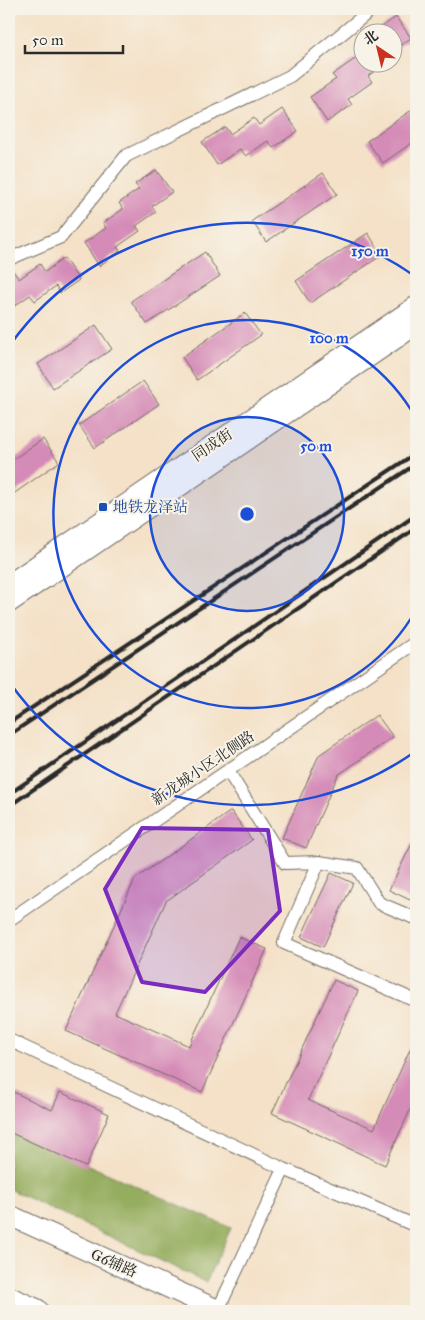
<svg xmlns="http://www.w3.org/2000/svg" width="425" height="1320" viewBox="0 0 425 1320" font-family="'IM FELL Great Primer','Noto Serif SC',serif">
<rect width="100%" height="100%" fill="#f7f3e8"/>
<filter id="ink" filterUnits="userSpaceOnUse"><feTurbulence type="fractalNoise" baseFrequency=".02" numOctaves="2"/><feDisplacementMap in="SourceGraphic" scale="10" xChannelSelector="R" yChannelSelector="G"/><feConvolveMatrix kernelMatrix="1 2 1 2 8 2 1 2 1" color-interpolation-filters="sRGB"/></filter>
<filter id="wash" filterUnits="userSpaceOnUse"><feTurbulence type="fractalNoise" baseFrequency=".0096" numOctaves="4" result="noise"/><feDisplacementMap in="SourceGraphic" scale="20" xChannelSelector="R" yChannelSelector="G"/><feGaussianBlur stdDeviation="1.12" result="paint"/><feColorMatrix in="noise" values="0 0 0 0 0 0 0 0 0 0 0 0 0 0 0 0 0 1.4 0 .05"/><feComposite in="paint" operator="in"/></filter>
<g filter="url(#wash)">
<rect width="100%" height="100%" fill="#f4e1c7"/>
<path fill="#95ad5e" stroke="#606c44" d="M9 1130 231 1228 206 1282 9 1189Z"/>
<g id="blocks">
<path fill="#d58bb7" d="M396 17 411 38 392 51V32H374Z
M362 54V62H387L368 76 372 82 348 99 352 105 327 122 310 97 336 79 332 75Z
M416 107V140L383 163 367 141Z
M282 109 298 131 273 148 268 141 246 156 240 149 217 165 202 142 225 127 230 134 254 118 259 125Z
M156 170 172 192 152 206 156 212 136 226 140 231 117 247 120 251 99 266 84 243 106 228 103 223 123 209 119 203 139 189 135 184Z
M323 173 337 194 266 242 252 221Z
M368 233 382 255 310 303 296 281Z
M205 252 220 276 147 324 131 301Z
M64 258 79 280 60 293 56 286 35 301 30 295 9 310V267H10L19 279 40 264 45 272Z
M245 313 261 335 197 380 182 357Z
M96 325 112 349 53 388 38 364Z
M143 381 159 404 95 448 79 425Z
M43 439 59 462 9 497V462Z
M377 715 393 737 338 775 306 848 282 838 319 755Z
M231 811 252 840 166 901 115 1013 189 1046 239 937 267 949 202 1092 66 1031 135 879Z
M416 835V887L410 900 389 890Z
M331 873 353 883 323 947 301 937Z
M334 980 358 991 308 1100 374 1129 416 1036V1097L385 1165 272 1113Z
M9 1090 52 1110 60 1092 109 1114 86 1167 9 1132Z"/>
</g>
</g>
<g filter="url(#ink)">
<use href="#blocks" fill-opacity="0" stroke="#716b62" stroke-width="1"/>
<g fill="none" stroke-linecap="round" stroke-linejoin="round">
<g stroke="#716b62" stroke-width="14">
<path id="street" d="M9 259 61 237 126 156 290 76 372 9
M228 771 285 863 319 862
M416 916 412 917 379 903 357 868 319 862 284 943 416 1001
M9 920 416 642
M9 1040 284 1169 416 1226
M218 1310 284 1169"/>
</g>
<g stroke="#716b62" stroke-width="21">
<path id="secondary" d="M9 584 416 306
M9 603 416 325"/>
</g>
<g stroke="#716b62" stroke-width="22">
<path id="primary" d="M9 1215 220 1311"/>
</g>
<g stroke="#716b62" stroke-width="26">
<path id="highway" d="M9 1299 36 1311"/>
</g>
<use href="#street" stroke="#fff" stroke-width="12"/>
<use href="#secondary" stroke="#fff" stroke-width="19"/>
<use href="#primary" stroke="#fff" stroke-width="20"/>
<use href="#highway" stroke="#fff" stroke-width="24"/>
<path stroke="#2b2b2b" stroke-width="4" d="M9 723 416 453
M9 735 416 464
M9 794 416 515
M9 806 416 528"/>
</g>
</g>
<path fill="#7b2cbf" fill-opacity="0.2" stroke="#7b2cbf" stroke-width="4" stroke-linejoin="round" d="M142 828 268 830 280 911 205 992 142 982 105 889Z"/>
<circle cx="247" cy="514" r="97" fill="#1d4ed8" fill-opacity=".12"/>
<g fill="none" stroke="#1d4ed8" stroke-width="2.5">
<circle cx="247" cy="514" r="97"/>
<path d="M416 610A194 194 0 1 1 416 418"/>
<path d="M416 751A291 291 0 0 1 10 683M10 345A291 291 0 0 1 416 277"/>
</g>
<rect fill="#1a4fb4" stroke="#f7f3e8" stroke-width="2" x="98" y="502" width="10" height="10" rx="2.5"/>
<g text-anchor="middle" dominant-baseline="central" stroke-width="4" stroke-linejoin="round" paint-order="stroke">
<g font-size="15" fill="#2b2b2b" stroke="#f7f3e8">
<text transform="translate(212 445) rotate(-34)">同成街</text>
<text transform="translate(203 768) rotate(-34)">新龙城小区北侧路</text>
<text transform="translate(114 1263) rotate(24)">G6辅路</text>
</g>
<g font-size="15" fill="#164399" stroke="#f7f3e8" text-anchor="start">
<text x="113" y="507">地铁龙泽站</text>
</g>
</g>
<circle cx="247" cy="514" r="8" fill="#1d4ed8" stroke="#f7f3e8" stroke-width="2.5"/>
<g font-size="15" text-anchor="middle" font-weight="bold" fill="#1d4ed8" stroke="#f7f3e8" stroke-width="4" stroke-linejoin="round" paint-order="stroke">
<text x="370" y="256">150 m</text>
<text x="329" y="343">100 m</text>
<text x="316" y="451">50 m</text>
</g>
<rect width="425" height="1320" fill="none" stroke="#f7f3e8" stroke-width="30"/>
<g transform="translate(378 48) rotate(325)"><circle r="24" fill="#f7f3e8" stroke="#a5a39c"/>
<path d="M0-4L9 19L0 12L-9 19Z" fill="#c8321e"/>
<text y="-8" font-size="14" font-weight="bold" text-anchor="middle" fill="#2b2b2b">北</text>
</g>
<path d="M25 45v8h98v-8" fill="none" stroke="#2b2b2b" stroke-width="2.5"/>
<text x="32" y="45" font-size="15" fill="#2b2b2b" stroke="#f7f3e8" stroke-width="4" paint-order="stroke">50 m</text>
</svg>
